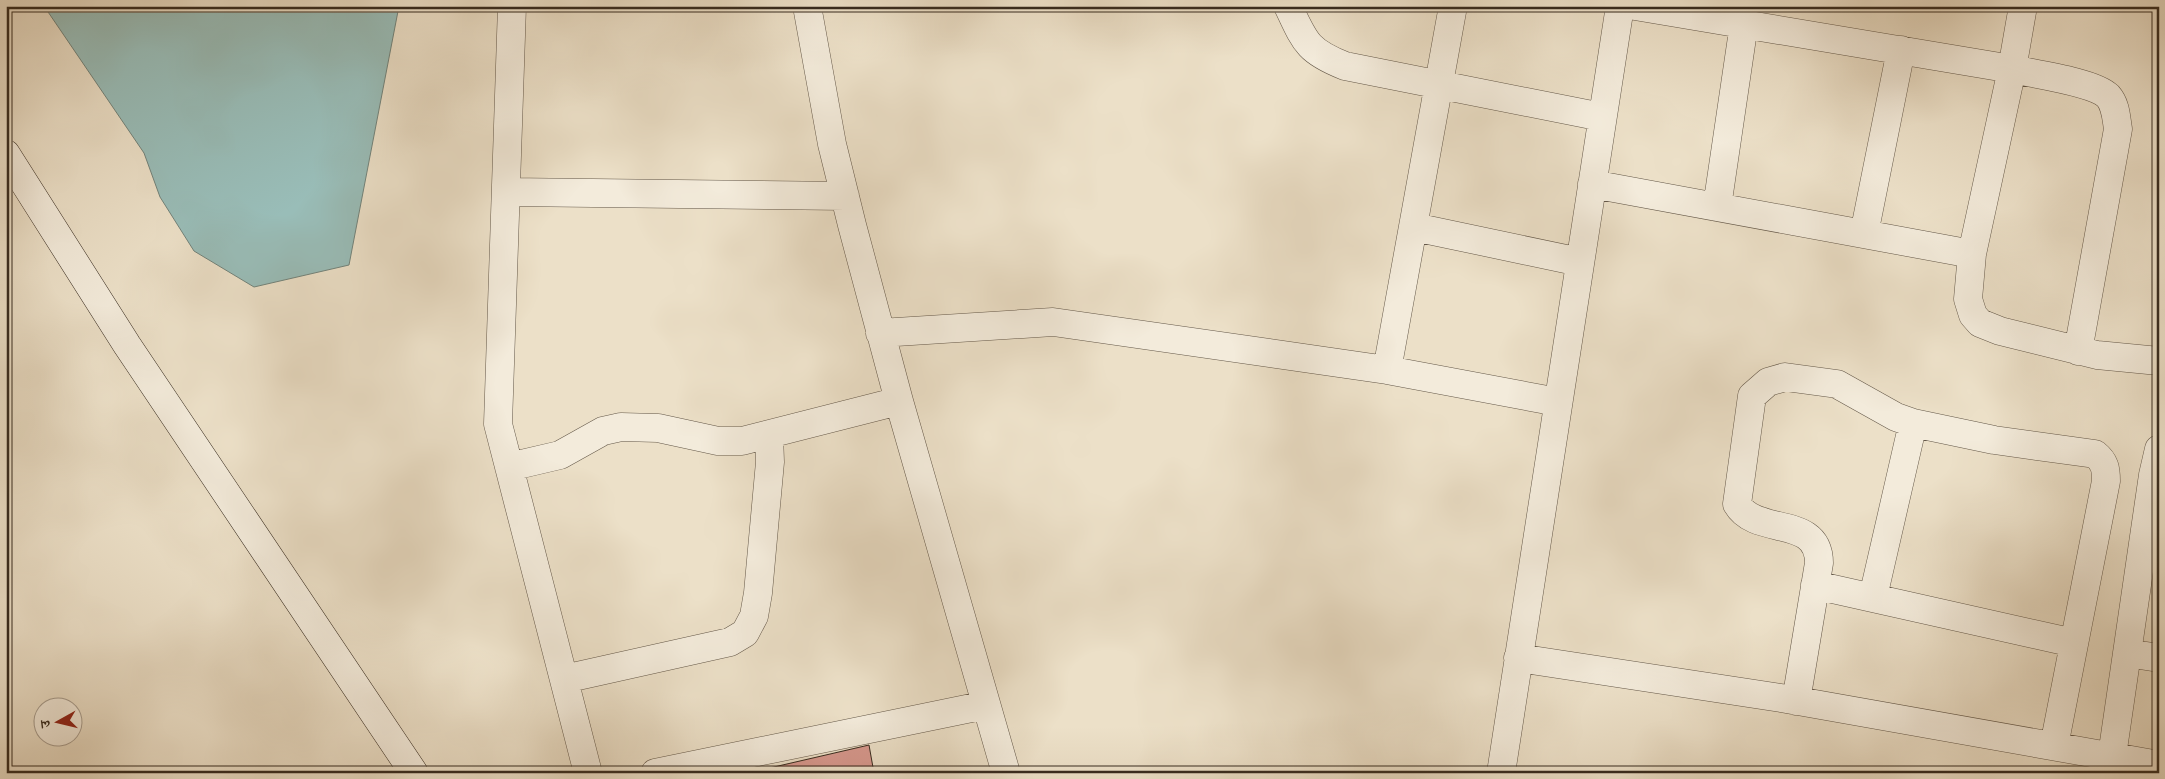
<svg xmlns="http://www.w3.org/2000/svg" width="2165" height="779" viewBox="0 0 2165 779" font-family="Vollkorn,'Noto Serif Devanagari',serif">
<rect width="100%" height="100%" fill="#ece0c8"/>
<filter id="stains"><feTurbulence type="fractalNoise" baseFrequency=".004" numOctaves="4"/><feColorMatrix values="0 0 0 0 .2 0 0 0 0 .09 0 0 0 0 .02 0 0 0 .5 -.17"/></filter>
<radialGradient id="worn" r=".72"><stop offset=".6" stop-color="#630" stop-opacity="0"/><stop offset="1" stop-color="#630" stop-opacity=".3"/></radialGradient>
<path fill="#99bdb8" stroke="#72837b" d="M44 6H399L349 265 254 287 194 251 160 197 144 153Z"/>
<path fill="#d7988e" stroke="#372b1f" d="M869 745 874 773H748Z"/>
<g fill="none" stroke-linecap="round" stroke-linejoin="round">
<g stroke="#645849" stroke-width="29">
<path id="street" d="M512 6 498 424 588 773
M807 6 832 144 852 225 899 401 1006 773
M1288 6C1305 42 1307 51 1345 66L1602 117
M1635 6 2012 69 1972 254 1968 299 1973 315 1980 323 2000 331 2097 355 2159 361
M2023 6 2012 69C2034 74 2094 82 2108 96 2116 105 2116 117 2118 129L2078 351
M1592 184 1972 254
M506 192 845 196
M1717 207 1744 24
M1414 227 1580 262
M1864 234 1901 50
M880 333 1053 322 1387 370 1558 402
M1387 370 1453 6
M509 467 560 455 603 431 621 427 658 428 718 441H742L899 401
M1815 585 2074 643
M1873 597 1913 423
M2127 653 2159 658
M1518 658 1781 698 2159 765
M564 679 730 642 745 633 754 616 758 593 770 462 769 435
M1796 701 1819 563C1819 514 1756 537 1737 504L1752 396 1768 382 1785 377 1837 384 1896 417 1913 423 1994 440 2095 454C2105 462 2106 469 2106 481L2054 746
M2112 756 2153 475 2159 449
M655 773 986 705
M1501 773 1620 6"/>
</g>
<g stroke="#372b1f" stroke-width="29">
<path id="secondary" d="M6 154 127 345 414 773"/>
</g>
<use href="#street" stroke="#f3ebdb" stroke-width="28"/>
<use href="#secondary" stroke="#f3ebdb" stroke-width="28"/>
</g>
<rect width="2165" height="779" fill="none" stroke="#ece0c8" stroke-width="25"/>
<rect x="8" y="8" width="2150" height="764" fill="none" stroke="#372b1f" stroke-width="2.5"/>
<rect x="12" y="12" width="2140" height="754" fill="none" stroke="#372b1f"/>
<g transform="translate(58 722) rotate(262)"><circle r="24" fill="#f3ebdb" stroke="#a89e90"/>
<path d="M0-4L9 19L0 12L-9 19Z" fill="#8f2418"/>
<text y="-8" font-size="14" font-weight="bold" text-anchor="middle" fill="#372b1f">उ</text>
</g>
<rect width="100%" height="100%" filter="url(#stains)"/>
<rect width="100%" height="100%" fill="url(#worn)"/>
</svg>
